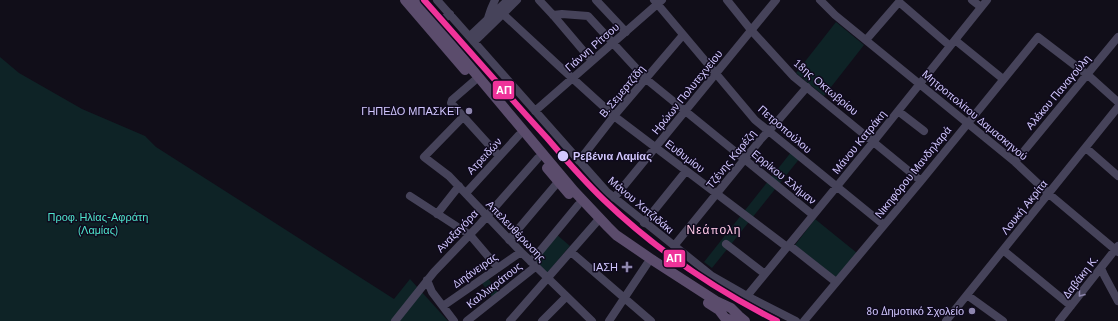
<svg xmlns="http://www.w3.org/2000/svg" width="1118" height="321" viewBox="0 0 1118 321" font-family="'PT Sans',sans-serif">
<rect width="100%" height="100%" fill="#110e19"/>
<path fill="#0e2326" d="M836 22 864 45 824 96 796 73Z
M0 57 19 73 82 109 145 136 156 147 394 299 410 279 448 321H0Z
M792 151 800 158 712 268 704 262Z
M815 219 857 253 837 278 795 245Z
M556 234 570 246 547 273 535 260Z
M487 277 499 293 493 298 481 282Z"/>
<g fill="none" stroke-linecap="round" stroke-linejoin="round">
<path stroke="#46435a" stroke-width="8" d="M437 0 606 191 712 276 747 296 796 321
M539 0 553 15 592 61
M596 0 626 32
M654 0 755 120 884 225
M727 0 751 30 794 77 921 181
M820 0 835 15 1015 162 1049 194 1118 252
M972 0 981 7
M503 14 559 66 614 116 787 247
M553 15 562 14 588 16 646 79 813 215
M488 18 491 9 495 0
M436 25 450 14
M470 36 508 0
M866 40 899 2 950 46
M955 40 1003 79
M474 42 517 0
M474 81 452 100 451 103 499 156
M535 111 662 0
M898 111 924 131
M463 117 424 157 449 176 521 252 592 321
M1086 148 1118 176
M579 161 614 116 683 35
M1015 162 1118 37
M466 193 519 135
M410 196 470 235 498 268
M614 198 776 0
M437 214 459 186
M644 223 686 171
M509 240 558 182
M726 244 765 274
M789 245 836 282
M674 246 761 139 776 123 807 87
M1003 250 1071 306
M571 252 651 321
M531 262 578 205
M1101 268 1104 275 1118 301
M427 280 432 292 454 321
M967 295 1003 321
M747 296 874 141 987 0
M443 306 521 252
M395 321 434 272 480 224 538 158
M467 321 535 267
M510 321 600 218
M542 321 566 297
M609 321 647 264
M804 321 921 181 1038 37 1089 76 1118 102
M946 321 1118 107
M1059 321 1118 246"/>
<path stroke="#5b4c6c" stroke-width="10" d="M405 0 465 70
M414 0 574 191 608 227 616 235 654 261 716 301 731 308 739 316 745 321
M547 168 569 194
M708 303 719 310 725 318 733 321"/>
<g stroke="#0f0a1d" stroke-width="9">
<path id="rail-1" d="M424 0C465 46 505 92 547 138 565 159 584 181 604 200 655 249 714 289 777 321"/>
</g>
<use href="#rail-1" stroke="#ef339a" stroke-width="6"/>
</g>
<defs><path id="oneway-chevron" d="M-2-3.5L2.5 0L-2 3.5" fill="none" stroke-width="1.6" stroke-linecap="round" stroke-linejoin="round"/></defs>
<use stroke="#8c85ac" href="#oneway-chevron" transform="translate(1081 294) rotate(128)"/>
<g fill="#8e86ae" stroke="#0f0a1d" stroke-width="1.5">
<circle cx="469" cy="111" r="4"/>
<path d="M625 261h4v4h4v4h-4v4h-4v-4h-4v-4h4z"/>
<circle cx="972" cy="311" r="4"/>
</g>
<circle fill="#d2c7ff" stroke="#0f0a1d" stroke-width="1.5" cx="563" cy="156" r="6"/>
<g text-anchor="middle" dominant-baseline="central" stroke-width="3" stroke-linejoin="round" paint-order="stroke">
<g font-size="11" fill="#d2c7ff" stroke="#0f0a1d">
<text transform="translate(592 47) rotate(-41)">Γιάννη Ρίτσου</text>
<text transform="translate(826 87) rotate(40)">18ης Οκτωβρίου</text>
<text transform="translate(622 91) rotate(-50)">Β. Σεμερτζίδη</text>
<text transform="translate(687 92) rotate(-51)">Ηρώων Πολυτεχνείου</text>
<text transform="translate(1058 92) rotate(-50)">Αλέκου Παναγούλη</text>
<text transform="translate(975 115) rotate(40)">Μητροπολίτου Δαμασκηνού</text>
<text transform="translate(785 129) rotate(41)">Πετροπούλου</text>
<text transform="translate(859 142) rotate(-51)">Μάνου Κατράκη</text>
<text transform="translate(484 156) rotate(-47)">Ατρειδών</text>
<text transform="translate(685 156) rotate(37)">Ευθυμίου</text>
<text transform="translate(731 159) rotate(-51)">Τζένης Καρέζη</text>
<text transform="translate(913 172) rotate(-51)">Νικηφόρου Μανδηλαρά</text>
<text transform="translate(784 177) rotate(39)">Ερρίκου Σλήμαν</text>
<text transform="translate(641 205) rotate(40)">Μάνου Χατζιδάκι</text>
<text transform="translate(1024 207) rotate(-51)">Λουκή Ακρίτα</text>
<text transform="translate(457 231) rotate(-46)">Αναξαγόρα</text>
<text transform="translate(516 231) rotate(46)">Απελευθέρωσης</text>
<text transform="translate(475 270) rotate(-35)">Διηάνειρας</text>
<text transform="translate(1080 277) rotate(-52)">Δαβάκη Κ.</text>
<text transform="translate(494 285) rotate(-38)">Καλλικράτους</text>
</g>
<g font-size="11" fill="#d2c7ff" stroke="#0f0a1d" text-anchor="end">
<text x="461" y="111">ΓΗΠΕΔΟ ΜΠΑΣΚΕΤ</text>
<text x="618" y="267">ΙΑΣΗ</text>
<text x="964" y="311">8ο Δημοτικό Σχολείο</text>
</g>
<g font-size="11" font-weight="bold" fill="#d2c7ff" stroke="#0f0a1d" text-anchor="start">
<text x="573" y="156">Ρεβένια Λαμίας</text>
</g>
<g font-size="11" fill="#4ee4cc" stroke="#0f0a1d">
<text x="98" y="217">Προφ. Ηλίας-Αφράτη<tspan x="98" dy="13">(Λαμίας)</tspan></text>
</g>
<g font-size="12" letter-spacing="1" fill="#ffc9e6" stroke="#0f0a1d">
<text x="714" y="229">Νεάπολη</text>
</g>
</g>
<g stroke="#0f0a1d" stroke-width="1.5">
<rect x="492" y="80" width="23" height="20" rx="4" fill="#ef339a"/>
<rect x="663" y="249" width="23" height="19" rx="4" fill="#ef339a"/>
</g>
<g font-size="11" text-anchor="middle" font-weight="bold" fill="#fff">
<text x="504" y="94">ΑΠ</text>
<text x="674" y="262">ΑΠ</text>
</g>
</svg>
